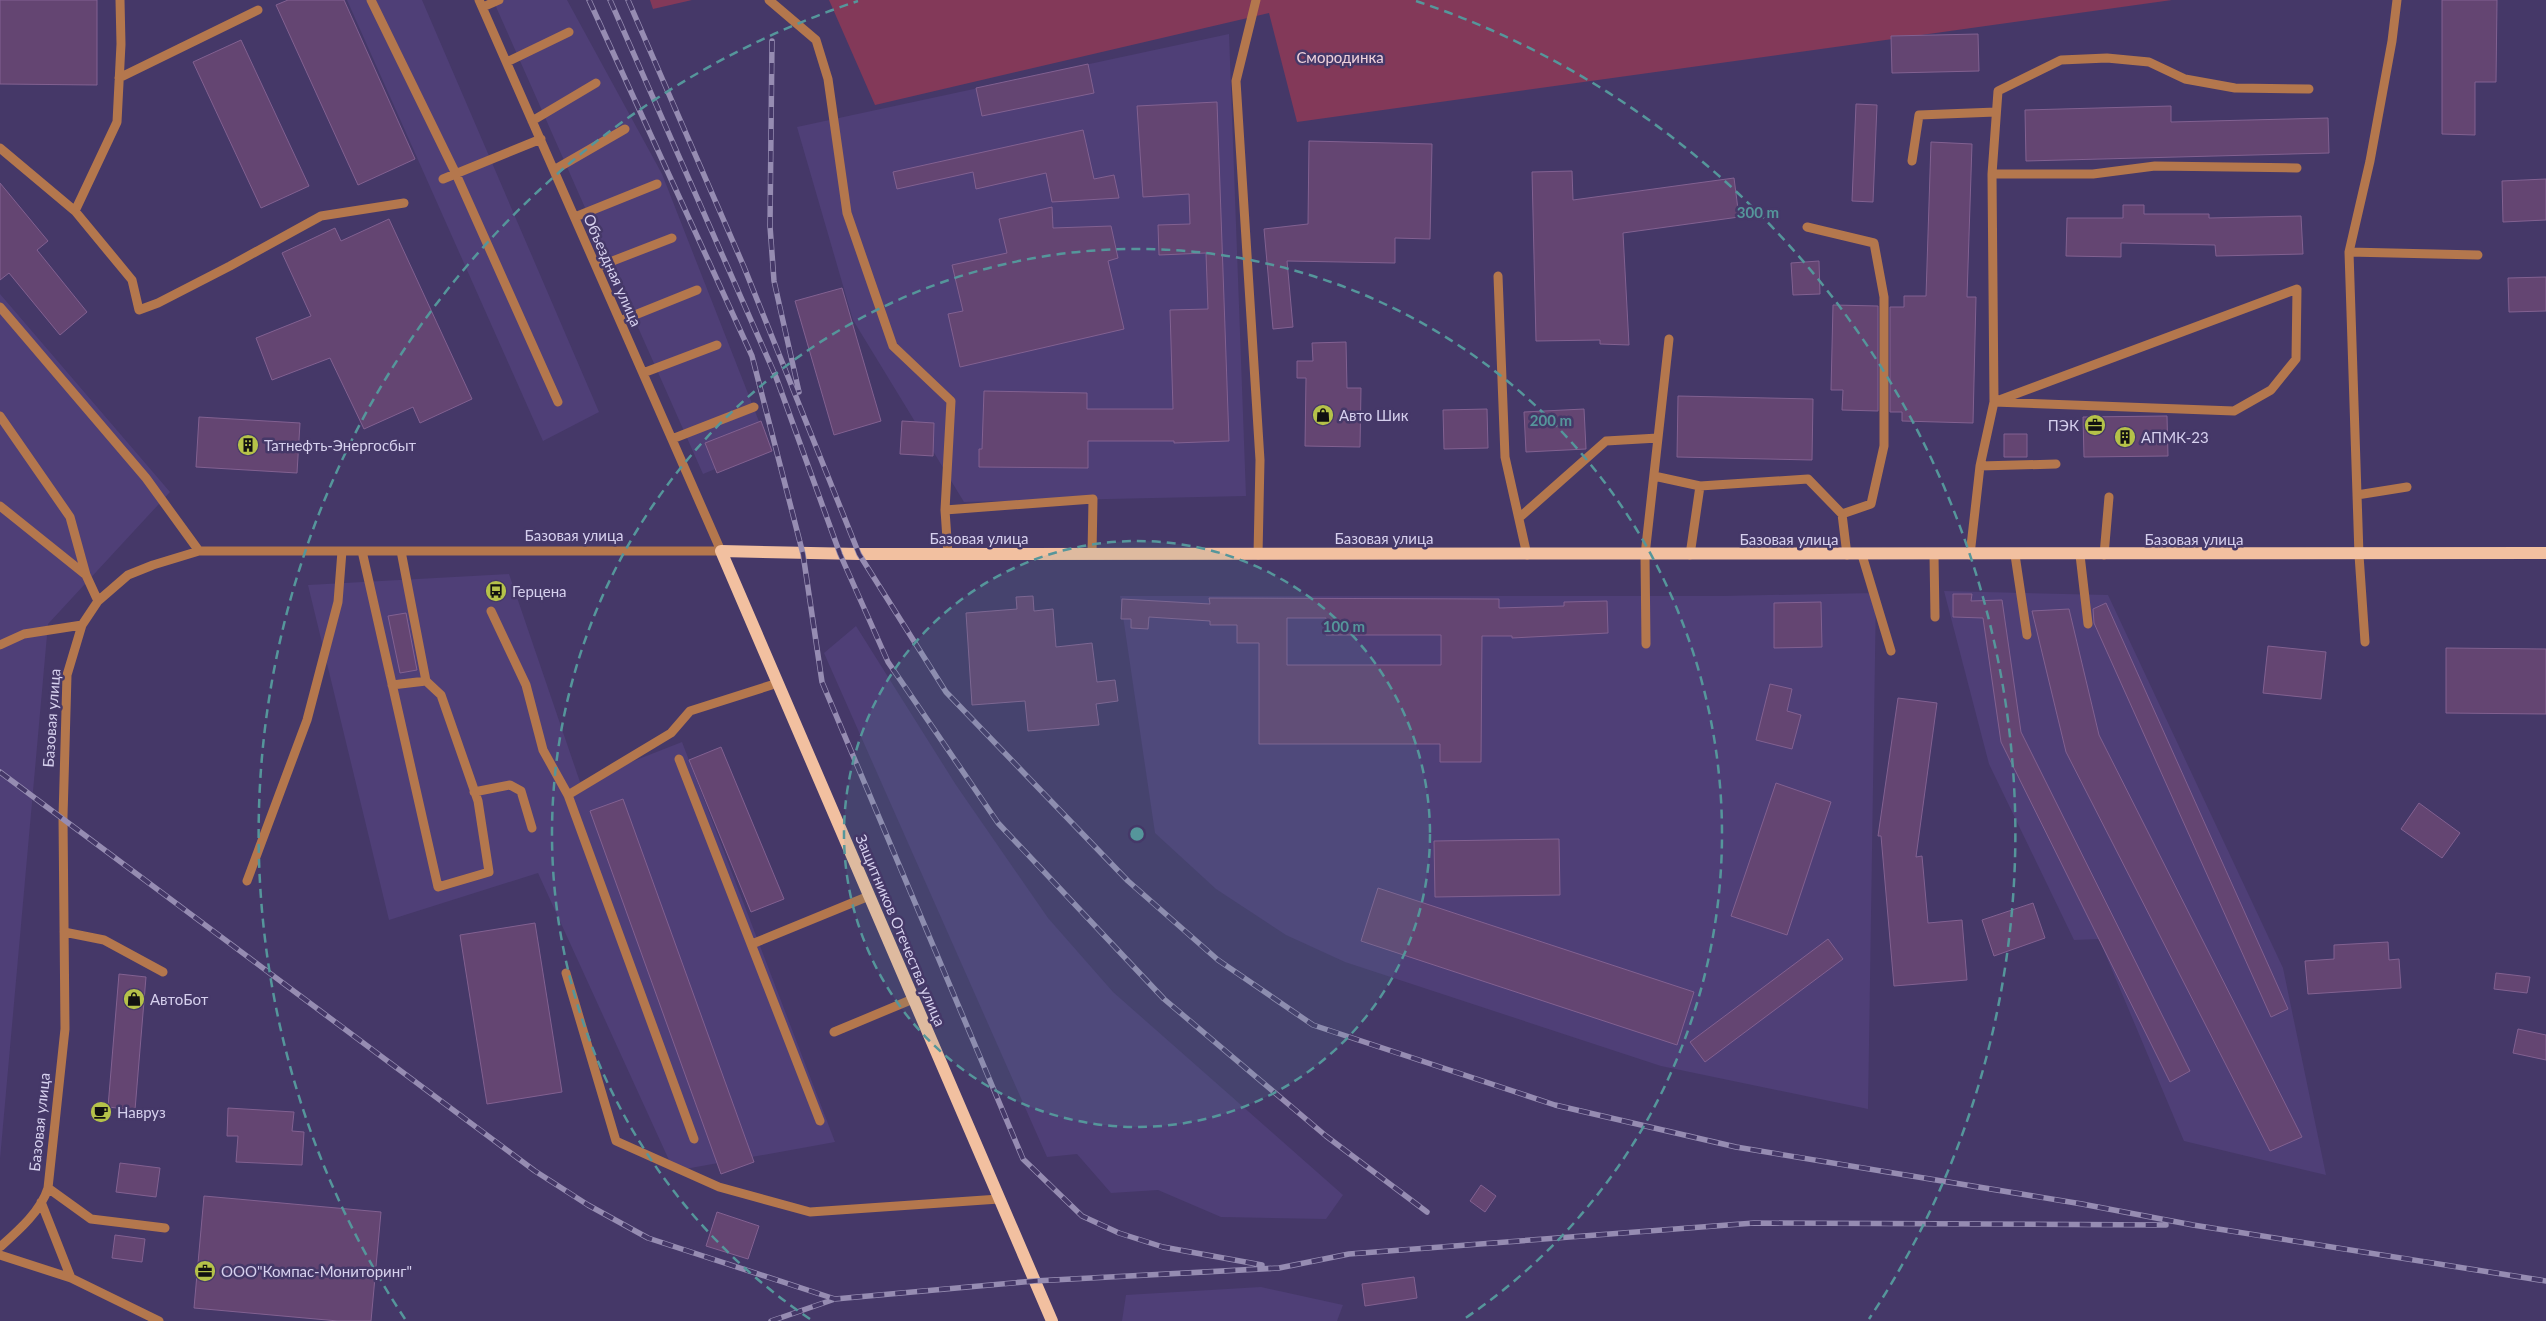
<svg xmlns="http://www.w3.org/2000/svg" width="2546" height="1321" viewBox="0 0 2546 1321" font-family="Lato,sans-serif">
<rect width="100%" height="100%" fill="#453868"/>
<path fill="#4f3f77" d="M347 0H422L599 412 543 441Z
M493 0H567L662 174 769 447 703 474Z
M1229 34 1246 496 964 502 853 320 797 127Z
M0 294 170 492 48 624 0 1159Z
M509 574 580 782 682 742 835 1142 674 1171 538 873 389 920 308 585Z
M1944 591 2108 595 2283 968 2326 1175 2184 1141 2099 939 2074 940 1989 764Z
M1876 593 1868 1109 1661 1066 1345 962 1286 935 1216 889 1155 833 1120 596H1722Z
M856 626 956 785 1048 918 1113 992 1343 1195 1326 1219 1221 1217 1158 1190 1111 1193 1077 1154 1047 1157 824 653Z
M1261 1287 1343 1305 1337 1321H1122L1126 1295Z"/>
<path fill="#833959" d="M650 0H692L653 9Z
M829 0H2172L1297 122 1269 13 875 105Z"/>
<path fill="#644572" stroke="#826191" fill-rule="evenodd" d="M0 0H97V85L0 84Z
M288 0H344L415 159 358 185 276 5Z
M2442 0H2497L2496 82H2475V135L2442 134Z
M1978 34 1979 71 1892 73 1891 36Z
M241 40 309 186 261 208 193 62Z
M1088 64 1094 93 982 116 976 88Z
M1217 102 1229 441 1174 443V441H1088V468L979 467V449H982L984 391 1087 393V409H1173L1170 310 1208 309 1206 253 1159 255 1158 225 1190 224 1189 194 1143 197 1137 106Z
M1856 104 1877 105 1873 202 1852 201Z
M2171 106V122L2328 118 2329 153 2026 161 2025 110Z
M1083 130 1094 179 1114 175 1119 198 1052 202 1046 173 976 189 973 172 897 189 893 172Z
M1309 141 1432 144 1430 239 1395 238V263L1287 261 1293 327 1273 329 1264 229 1308 224Z
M1931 142 1972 144 1967 297H1976L1973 423 1902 421V412H1890V307H1904V296H1926Z
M1572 171 1573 200 1734 178 1739 217 1623 233 1629 345 1600 344V340L1536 341 1532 172Z
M2546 179V220L2503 222 2502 181Z
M0 183 48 241 37 250 87 312 60 335 9 273 0 280Z
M2123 205H2144V214H2209V218L2301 216 2303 254 2216 256 2215 245 2121 243V257L2066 256 2067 218H2123Z
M1052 207 1053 228 1111 226 1118 258 1108 261 1124 329 960 367 948 314 963 311 952 265 1007 253 999 219Z
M389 219 472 399 420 423 413 407 364 429 330 358 272 380 256 338 311 316 282 253 335 228 341 241Z
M1819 261 1820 294 1793 295 1791 263Z
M2546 277V311L2509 312 2508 278Z
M842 288 881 421 834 435 795 301Z
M1833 305 1878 306V411L1842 410 1843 390H1831Z
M1346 342 1347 388H1361L1360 447 1305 446 1306 378H1297V361H1313L1312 343Z
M1678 396 1813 399 1812 460 1677 457Z
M1487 409 1488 448 1444 449 1443 410Z
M1584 409 1586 449 1526 452 1524 412Z
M2167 416 2168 456 2084 457 2083 417Z
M199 417 300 423 297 473 196 467Z
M761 421 772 451 717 473 705 443Z
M902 421 934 423 933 456 900 454Z
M2004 434H2027V457H2004Z
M1953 594H1972L1971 601 2002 600 2021 732 2190 1071 2170 1082 2001 742 1983 618 1953 617Z
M1033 596 1034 611 1053 609 1056 647 1092 643 1097 682 1115 680 1118 701 1096 704 1099 725 1028 731 1025 701 972 705 966 613 1017 609 1016 597Z
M1209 598 1499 599V608L1564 606V602L1607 601 1608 633 1512 638V636H1482L1481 762H1440V744H1259V643H1237V625H1210V621L1149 617 1148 629 1131 628V619H1121L1122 599 1210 604ZM1287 618H1326V635H1441V665H1287Z
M1821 602 1822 647 1774 648V603Z
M2106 603 2288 1009 2271 1017 2094 623 2093 609Z
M2069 609 2099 735 2302 1137 2270 1151 2066 752 2032 611Z
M406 613 417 670 400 673 388 616Z
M2268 646 2326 652 2321 699 2263 693Z
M2446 648 2546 649V714L2446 713Z
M1770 684 1792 689 1787 711 1801 715 1792 749 1756 740Z
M1898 698 1937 703 1916 857 1922 856 1928 923 1962 920 1967 980 1894 986 1881 836H1878Z
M721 747 784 899 751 912 689 760Z
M1776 783 1831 802 1787 935 1731 916Z
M623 799 754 1162 721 1174 590 811Z
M2419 803 2460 833 2442 858 2401 829Z
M1559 839 1560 895 1435 897 1434 841Z
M1378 888 1694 992 1677 1045 1361 941Z
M2033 903 2045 938 1994 956 1982 920Z
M535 923 562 1092 487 1104 460 935Z
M1828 939 1843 959 1705 1062 1690 1042Z
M2388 942 2389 960 2399 959 2401 988 2308 994 2305 961 2334 959V945Z
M2496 973 2530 977 2527 993 2494 989Z
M119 974 146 977 135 1110 108 1107Z
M2518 1029 2546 1035V1060L2513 1053Z
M228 1108 294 1112 292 1131 304 1132 302 1165 236 1162 238 1136H227Z
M120 1163 160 1168 156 1197 116 1192Z
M1481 1185 1496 1196 1485 1212 1470 1201Z
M204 1196 381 1212 371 1321H338L194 1308Z
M717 1212 759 1226 748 1259 706 1246Z
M115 1235 145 1239 142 1262 112 1258Z
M1414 1277 1417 1298 1365 1306 1362 1284Z"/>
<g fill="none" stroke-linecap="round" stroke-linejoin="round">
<path stroke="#b4774d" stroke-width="9" d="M371 0 456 174 558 402
M769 0 816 40 828 79 847 213 893 346 951 401 945 510 948 554
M1256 0 1236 81 1260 460 1258 555
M483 7 499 0
M507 62 569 32
M119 78 258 10
M532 121 596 83
M0 148 75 211 132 280 139 310 158 303 230 266 321 216 404 203
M1912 161 1919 115 1996 112
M554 170 625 129
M1992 174H2093L2155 166 2297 168
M443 179 541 139
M75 211 117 122 121 44 120 0
M575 217 657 184
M1807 227 1874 243 1884 297V446L1871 504 1842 514
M2349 252 2478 255
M597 267 672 238
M1498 276 1505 457 1527 555
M2297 289 2296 359 2271 390 2234 411 1994 402Z
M0 307 146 478 199 551
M620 321 697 290
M643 373 717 345
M0 416 70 517 86 575 98 601
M672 439 754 407
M1980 466 2056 464
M1654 476 1700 486
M2357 495 2407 487
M0 506 86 575
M945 510 1093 499 1092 554
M1519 518 1606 441 1658 438
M362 551 438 887 489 872 478 801 441 695 426 681 401 551
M1690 555 1700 486 1808 479 1842 514 1847 555
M1862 555 1891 651
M1934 555 1935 617
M1970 555 1980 466 1994 402 1992 174 1998 91 2061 60 2107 58 2149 62 2185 79 2235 88 2309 89
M2015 555 2027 635
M2080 555 2088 624
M2104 555 2109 497
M491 611 526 685 543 750 568 795 694 1139
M2365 642 2359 555 2349 252 2370 161 2392 41 2397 0
M1646 644 1645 555 1669 339
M0 645 24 634 82 625
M392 685 426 681
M679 759 820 1121
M474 792 510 785 521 791 532 828
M568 795 671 733 690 711 778 683
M247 881 307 720 338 602 342 551
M64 932 104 940 163 972
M752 944 869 896
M566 973 616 1141 719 1187 810 1212 999 1199
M834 1032 913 999
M48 1188 91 1219 165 1228
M41 1202 71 1278
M0 1247C18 1231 41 1211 48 1188L65 1029 63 817 67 675 82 625 98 601 128 575 153 565 199 551H721L479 0
M0 1255 71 1278 159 1321"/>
<path stroke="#f2c0a0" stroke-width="12" d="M1052 1321 721 551 859 554 2546 553"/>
<g stroke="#968cb2" stroke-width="5.5">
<path id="rail" d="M589 0 752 356 803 554 822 682 1023 1159 1082 1216 1119 1233 1163 1247 1262 1265
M610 0 776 377 840 554 888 662 998 823 1164 999 1326 1136 1427 1212
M628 0 744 267 859 554 946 692 1128 881 1218 960 1313 1025 1555 1105 1736 1147 2082 1204 2193 1225 2546 1281
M772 41 770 226 774 281 799 392
M0 772 535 1171 588 1205 648 1238 835 1299 1034 1281 1279 1268 1349 1254 1754 1223 2166 1225
M771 1321 835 1299"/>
</g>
<use href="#rail" stroke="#453868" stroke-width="4" stroke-dasharray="11" stroke-linecap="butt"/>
</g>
<circle cx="1137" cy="834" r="293" fill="#55969b" fill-opacity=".12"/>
<g fill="none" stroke="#55969b" stroke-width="2.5" stroke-dasharray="9 6">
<circle cx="1137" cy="834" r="293"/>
<path d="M810 1319A585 585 0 1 1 1464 1319"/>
<path d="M405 1319A878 878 0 0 1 858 1M1416 1A878 878 0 0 1 1869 1319"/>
</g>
<defs>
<g id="shop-disc" transform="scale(1.125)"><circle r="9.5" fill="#b5c249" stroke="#453868"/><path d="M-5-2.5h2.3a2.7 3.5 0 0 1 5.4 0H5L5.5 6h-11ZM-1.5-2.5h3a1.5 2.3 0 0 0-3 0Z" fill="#111"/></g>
<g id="office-disc" transform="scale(1.125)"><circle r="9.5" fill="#b5c249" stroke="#453868"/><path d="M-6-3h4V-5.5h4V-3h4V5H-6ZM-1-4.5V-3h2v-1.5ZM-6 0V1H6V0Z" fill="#111"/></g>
<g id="building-disc" transform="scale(1.125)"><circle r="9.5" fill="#b5c249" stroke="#453868"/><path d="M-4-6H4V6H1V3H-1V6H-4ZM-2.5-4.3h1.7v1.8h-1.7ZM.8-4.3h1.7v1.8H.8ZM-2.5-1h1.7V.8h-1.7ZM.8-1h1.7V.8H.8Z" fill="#111"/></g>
<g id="bus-disc" transform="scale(1.125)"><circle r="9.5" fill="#b5c249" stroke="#453868"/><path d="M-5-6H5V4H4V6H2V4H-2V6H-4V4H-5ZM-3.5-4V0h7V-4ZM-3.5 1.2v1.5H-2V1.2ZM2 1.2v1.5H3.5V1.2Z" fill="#111"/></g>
<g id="cafe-disc" transform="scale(1.125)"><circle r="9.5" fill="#b5c249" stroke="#453868"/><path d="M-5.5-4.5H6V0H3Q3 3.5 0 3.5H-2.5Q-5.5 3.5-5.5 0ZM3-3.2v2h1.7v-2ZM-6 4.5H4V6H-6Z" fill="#111"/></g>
</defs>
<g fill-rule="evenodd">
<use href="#shop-disc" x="1323" y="415"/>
<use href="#office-disc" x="2095" y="425"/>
<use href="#building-disc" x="2125" y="437"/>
<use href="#building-disc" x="248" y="445"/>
<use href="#bus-disc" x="496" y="591"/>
<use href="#shop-disc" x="134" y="999"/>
<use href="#cafe-disc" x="101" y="1112"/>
<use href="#office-disc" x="205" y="1271"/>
</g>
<g text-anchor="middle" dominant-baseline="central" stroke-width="5" stroke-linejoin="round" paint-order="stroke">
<g font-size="15" fill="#efd1db" stroke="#453868">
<text x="1340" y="57">Смородинка</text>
</g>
<g font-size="15" fill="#d6d0ee" stroke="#453868">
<text transform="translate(613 270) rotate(66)">Объездная улица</text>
<text x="574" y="535">Базовая улица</text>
<text x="979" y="538">Базовая улица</text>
<text x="1384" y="538">Базовая улица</text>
<text x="1789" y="539">Базовая улица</text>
<text x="2194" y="539">Базовая улица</text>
<text transform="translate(51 718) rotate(-86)">Базовая улица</text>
<text transform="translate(901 930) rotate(67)">Защитников Отечества улица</text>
<text transform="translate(39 1122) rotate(-84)">Базовая улица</text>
</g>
<g font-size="15" fill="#d6d0ee" stroke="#453868" text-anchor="start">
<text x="1339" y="415">Авто Шик</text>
<text x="2079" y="425" text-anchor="end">ПЭК</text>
<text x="2141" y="437">АПМК-23</text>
<text x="264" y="445">Татнефть-Энергосбыт</text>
<text x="512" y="591">Герцена</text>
<text x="150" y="999">АвтоБот</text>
<text x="117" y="1112">Навруз</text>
<text x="221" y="1271">ООО"Компас-Мониторинг"</text>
</g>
</g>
<circle cx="1137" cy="834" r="8" fill="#55969b" stroke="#453868" stroke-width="2.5"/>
<g font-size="15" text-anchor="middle" font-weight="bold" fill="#55969b" stroke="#453868" stroke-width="5" stroke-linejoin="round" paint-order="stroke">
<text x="1758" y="218">300 m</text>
<text x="1551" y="426">200 m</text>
<text x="1344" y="632">100 m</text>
</g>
</svg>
